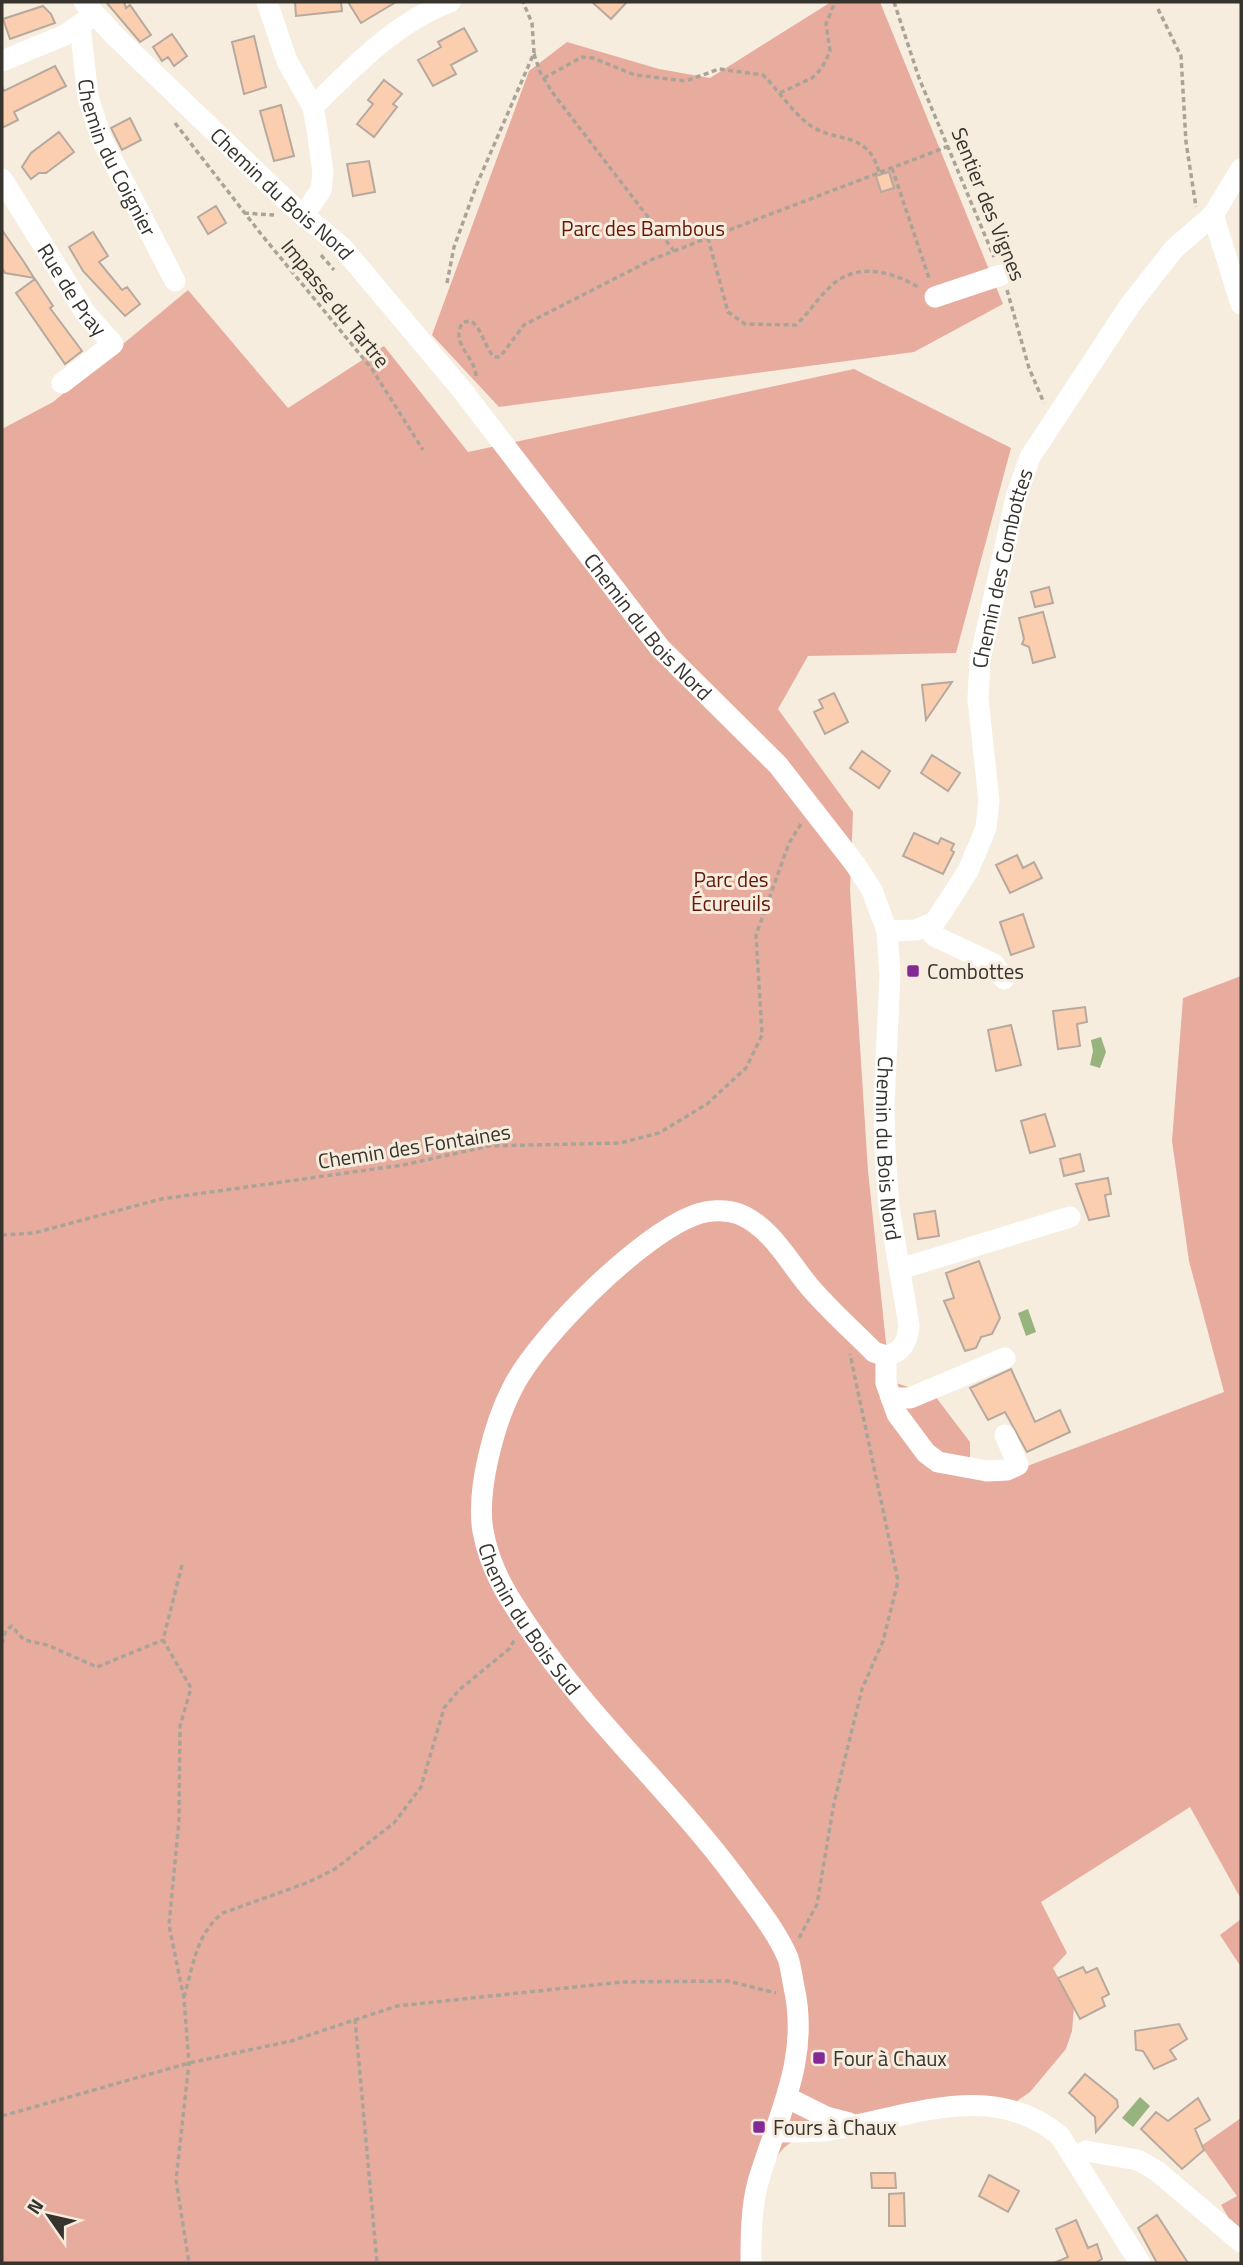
<svg xmlns="http://www.w3.org/2000/svg" width="1243" height="2265" viewBox="0 0 1243 2265" font-family="'Titillium Web',sans-serif">
<rect width="100%" height="100%" fill="#f6edde"/>
<path fill="#e8ac9f" d="M831 2H880L1003 304 914 352 499 407 432 335 529 71 567 42 659 69 710 78Z
M188 290 288 408 384 346 468 452 854 369 1011 448 956 653 808 656 778 709 853 812 850 890 868 1171 890 1381 935 1396 970 1442V1472L1009 1473 1224 1392 1189 1261 1172 1141 1183 998 1241 976V1899L1190 1807 1041 1902 1067 1953 1053 1968 1074 2007 1072 2031 1066 2049 1030 2092 1017 2101 977 2112 806 2135C797 2139 788 2143 782 2150 759 2175 761 2231 759 2263H2V429L53 402Z
M1241 1919V1967L1220 1935Z
M1241 2118V2253L1228 2239 1238 2234 1221 2205 1237 2196 1201 2146Z"/>
<path fill="#98b47e" d="M1101 1037 1106 1052 1100 1068 1090 1065 1093 1051 1091 1040Z
M1028 1309 1036 1332 1026 1336 1018 1313Z
M1140 2097 1150 2106 1133 2127 1122 2118Z"/>
<path fill="#faceaf" stroke="#b8a99f" stroke-width="2" d="M106 2H124L126 8 130 5 151 35 140 42Z
M295 2H341L342 11 296 16Z
M348 2H396L361 23Z
M592 2H627L611 19Z
M43 6 51 14 55 23 10 39 3 19Z
M464 28 477 51 451 65 456 74 433 86 418 60 441 47 438 42Z
M172 34 187 56 174 66 168 57 162 61 153 47Z
M254 36 266 87 244 94 232 42Z
M55 66 66 86 14 112 18 120 2 128V86L4 91Z
M384 80 402 94 393 104 397 107 374 137 357 124 373 104 368 100Z
M281 105 294 156 274 161 260 111Z
M130 118 141 140 122 150 111 128Z
M59 132 74 152 46 173H39L31 179 22 167 31 153Z
M369 161 375 192 353 196 347 164Z
M889 172 894 188 881 192 876 176Z
M216 206 226 223 208 234 198 217Z
M2 230 24 262 34 278 5 273 2 268Z
M93 232 108 256 99 262 122 290 127 287 140 304 125 316 83 271 69 247Z
M35 279 53 306 50 308 82 351 65 364 16 293Z
M1049 587 1053 603 1035 607 1031 592Z
M1043 612 1055 657 1033 663 1029 647 1022 644 1024 639 1019 618Z
M952 682 926 720 922 685Z
M834 693 848 722 825 734 814 712 823 708 819 700Z
M862 751 890 771 879 788 850 768Z
M932 755 960 773 948 791 921 773Z
M914 833 938 844 941 838 954 844 951 850 954 852 943 874 903 856Z
M1017 855 1023 868 1034 862 1042 878 1010 893 996 865Z
M1023 914 1034 947 1011 955 1000 922Z
M1085 1007 1087 1022 1077 1024 1080 1046 1058 1049 1053 1011Z
M1011 1025 1021 1065 996 1071 988 1030Z
M1045 1114 1055 1146 1030 1153 1021 1121Z
M1080 1154 1084 1171 1064 1176 1060 1159Z
M1108 1178 1111 1194 1105 1195 1109 1216 1089 1220 1076 1184Z
M935 1211 939 1236 918 1239 914 1214Z
M979 1261 1000 1318 992 1334 981 1337 976 1348 965 1351 944 1301 954 1298 946 1273Z
M1011 1369 1035 1422 1060 1410 1070 1432 1027 1452 1005 1412 988 1420 970 1388Z
M1083 1967 1086 1973 1097 1968 1109 1994 1102 1998 1105 2006 1080 2019 1058 1978Z
M1179 2024 1187 2039 1170 2050 1176 2059 1154 2069 1143 2051 1136 2050 1135 2031Z
M1085 2074 1117 2100 1118 2107 1096 2132 1095 2117 1069 2093Z
M1198 2098 1210 2120 1195 2129 1204 2150 1182 2169 1141 2129 1156 2112 1168 2121Z
M871 2173H895L896 2188H872Z
M989 2175 1019 2191 1008 2212 979 2196Z
M904 2193 905 2226H889V2194Z
M1157 2215 1188 2263H1157L1138 2228Z
M1076 2220 1088 2248 1097 2244 1102 2259 1095 2263H1054L1068 2257 1056 2229Z"/>
<g fill="none" stroke-linecap="round" stroke-linejoin="round">
<path stroke="#aaa498" stroke-width="3.5" stroke-dasharray="5 3.5" stroke-linecap="butt" d="M894 2 919 78 994 257
M1158 9 1181 56 1186 142 1196 207
M534 54 540 72 552 92 674 251
M544 78 582 57 593 58 635 75 686 81 719 69 763 75C778 90 791 110 807 123 834 145 867 128 879 172
M780 93 812 78 822 68 830 51 826 24 835 2
M175 123 261 234 372 369 423 450
M892 168 929 278
M244 213 274 215
M708 238 728 312 745 324 796 325C808 314 817 299 829 288 855 261 892 271 920 288
M321 255 334 270
M447 283 454 247 477 184 534 53 532 23 523 2
M1007 290 1029 368 1044 403
M476 376C475 356 449 343 463 322L471 321C483 330 484 346 494 357H500L524 325 653 259 949 146
M2 1235 34 1233 161 1199 403 1165 489 1146 620 1143 659 1133 707 1104 746 1068 762 1035 756 935 789 843 801 824
M182 1565 163 1640 191 1688 180 1726 179 1820 169 1925 184 1999 189 2063 176 2180 189 2263
M2 1644 6 1630 12 1626 24 1640 47 1645 97 1667 163 1640
M799 1938 817 1904 834 1803 862 1689 883 1641 898 1581 850 1354
M184 1997C193 1967 196 1933 223 1913L309 1882 335 1869 394 1823 421 1787 444 1708 459 1690 509 1649 515 1639
M355 2019 377 2263
M2 2116 189 2063 291 2041 397 2006 622 1982 728 1981 776 1993"/>
<g stroke="#fff" stroke-width="21">
<path id="s1" d="M84 2 113 34 290 204 342 247 462 390 660 648 778 765 855 864 872 890 887 931 890 975 884 1105 885 1150 889 1208 909 1325C908 1341 903 1352 886 1356L874 1352C855 1333 834 1314 816 1294 792 1269 774 1228 739 1214 726 1209 708 1210 695 1215 640 1235 539 1336 513 1387 494 1423 476 1491 483 1531 490 1570 509 1599 531 1631 591 1720 671 1791 735 1877 753 1902 776 1930 788 1958 791 1967 792 1978 794 1987 810 2059 778 2115 758 2182 751 2208 751 2237 751 2263"/>
<path d="M267 2 287 61 313 107 317 129 323 173 321 190 303 216"/>
<path id="s2" d="M80 26 88 97 101 138 175 281"/>
<path d="M2 61 65 35 90 18"/>
<path d="M313 107C353 67 396 22 450 2"/>
<path id="s3" d="M2 179 86 314 113 344 62 383"/>
<path d="M1213 215 1241 304"/>
<path d="M935 297 1001 275"/>
<path d="M928 928 934 936 994 964 1004 979"/>
<path id="s4" d="M887 931 916 930 935 922 968 871 986 828 989 801 978 699 980 660 1016 497 1030 457 1130 305 1174 249 1213 215 1241 169"/>
<path d="M900 1269 1070 1217"/>
<path d="M886 1356V1383L897 1414 926 1453 938 1462 987 1471 1007 1470 1018 1465 1005 1435"/>
<path d="M891 1398H910L1005 1358"/>
<path d="M788 2098 826 2117 849 2123"/>
<path d="M777 2132C794 2132 813 2132 830 2130 908 2118 992 2078 1060 2136L1140 2263"/>
<path d="M1076 2159 1086 2151 1138 2160 1157 2171 1241 2242"/>
</g>
</g>
<g fill="#832a97" stroke="#f6edde" stroke-width="2.5">
<rect x="906" y="964" width="14" height="14" rx="3.5"/>
<rect x="812" y="2051" width="14" height="14" rx="3.5"/>
<rect x="752" y="2120" width="14" height="14" rx="3.5"/>
</g>
<g text-anchor="middle" dominant-baseline="central" stroke-width="6" stroke-linejoin="round" paint-order="stroke">
<g font-size="21" fill="#37342e" stroke="#f6edde">
<text stroke="none"><textPath href="#s2" startOffset="138">Chemin du Coignier</textPath></text>
<text stroke="none"><textPath href="#s1" startOffset="276">Chemin du Bois Nord</textPath></text>
<text transform="translate(989 204) rotate(68)">Sentier des Vignes</text>
<text stroke="none"><textPath href="#s3" startOffset="131">Rue de Pray</textPath></text>
<text transform="translate(336 303) rotate(51)">Impasse du Tartre</text>
<text stroke="none"><textPath href="#s4" startOffset="420">Chemin des Combottes</textPath></text>
<text stroke="none"><textPath href="#s1" startOffset="844">Chemin du Bois Nord</textPath></text>
<text transform="translate(414 1146) rotate(-9)">Chemin des Fontaines</text>
<text stroke="none"><textPath href="#s1" startOffset="1452">Chemin du Bois Nord</textPath></text>
<text stroke="none"><textPath href="#s1" startOffset="2427">Chemin du Bois Sud</textPath></text>
</g>
<g font-size="21" fill="#641809" stroke="#f6edde">
<text x="643" y="228">Parc des Bambous</text>
<text x="731" y="879">Parc des<tspan x="731" dy="24">Écureuils</tspan></text>
</g>
<g font-size="21" fill="#37342e" stroke="#f6edde" text-anchor="start">
<text x="927" y="971">Combottes</text>
<text x="833" y="2058">Four à Chaux</text>
<text x="773" y="2127">Fours à Chaux</text>
</g>
</g>
<rect width="1243" height="2265" fill="none" stroke="#37342e" stroke-width="7"/>
<g transform="translate(49 2216) rotate(304)" stroke="#f6edde" stroke-width="5" paint-order="stroke">
<path d="M0-5L12 26L0 18L-12 26Z" fill="#37342e"/>
<text y="-10" font-size="19" font-weight="bold" text-anchor="middle" fill="#37342e">N</text>
</g>
</svg>
